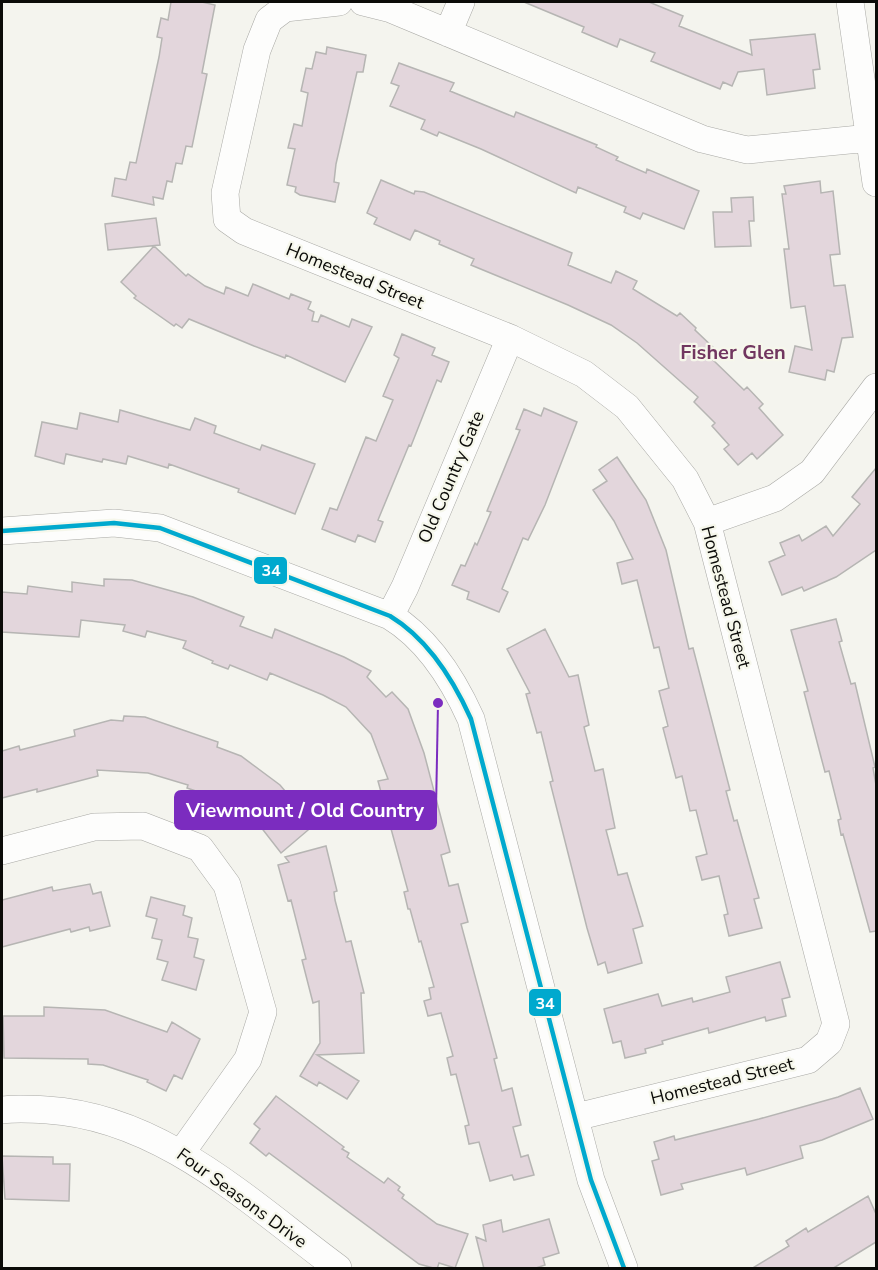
<svg xmlns="http://www.w3.org/2000/svg" width="878" height="1270" viewBox="0 0 878 1270" font-family="'Nunito Sans',sans-serif">
<rect width="100%" height="100%" fill="#f4f4ee"/>
<path fill="#e3d6dc" stroke="#b6b5b3" stroke-width="1.5" d="M171 2H202L215 5 202 73 207 74 192 147 186 146 182 164 176 163 172 182 167 181 163 199 153 197 154 205 112 196 115 178 126 180 130 162 136 163 159 57 162 38 157 37 161 18 168 20Z
M524 2H649L683 16 679 26 752 55 750 40 815 34 820 69 813 70 815 88 767 95 764 69 738 72 732 86 723 82 720 89 651 61 655 53 620 39 617 47 582 32 584 27Z
M327 47 366 55 363 72H357L336 164 334 182 339 183 335 202 300 195 295 192 296 187 287 185 295 149 288 148 294 124 302 126 308 93 301 91 306 68 312 69 316 52 326 54Z
M399 63 454 83 450 91 514 117 516 112 597 145 596 147 618 157 616 160 646 173 647 169 699 191 684 229 643 213 640 219 624 212 626 207 578 187 576 193 481 149 439 132 437 136 421 129 425 120 390 106 399 86 391 83Z
M381 180 414 194 415 191 424 192 572 253 568 265 611 283 616 271 637 281 633 289 677 316 680 313 696 328 695 330 718 352 711 358 744 390 747 387 763 404 759 408 783 435 757 459 752 453 738 465 724 449 729 445 712 426 715 423 694 402 698 397 637 343 611 325 568 305 471 265 474 259 439 244 440 241 415 230 410 240 374 224 377 218 367 213Z
M820 181 821 193 833 191 840 254 830 255 834 286 845 285 853 337 842 338 834 372 827 370 825 380 789 372 795 346 812 350 805 306 791 308 784 249H789L782 194H786L784 186Z
M753 197 754 221H749L751 246 715 247 713 212H732L731 198Z
M156 218 160 245 108 250 105 224Z
M154 246 186 276 188 274 205 286 224 294 226 287 248 296 253 284 289 299 291 294 311 302 308 309 314 312 312 321 318 322 321 315 349 327 352 319 372 327 345 382 286 355 285 358 254 346 189 319 182 328 176 324 174 326 134 298 136 296 121 282Z
M402 334 435 348 432 355 449 362 441 382 437 380 411 446 409 445 378 520 383 522 375 542 358 535 355 542 322 529 330 508 337 510 366 437 376 441 393 400 383 396 399 358 394 355Z
M544 408 577 422 545 505 528 540 523 538 502 589 508 592 499 612 467 599 469 592 452 585 461 565 465 566 475 543 477 545 491 512 487 511 520 430 516 429 524 409 541 416Z
M120 410 190 430 195 418 216 426 214 433 260 450 262 445 315 464 295 514 238 492 239 489 169 464 168 468 128 456 126 464 103 459 102 462 66 454 64 464 35 456 42 422 77 429 80 413 118 422Z
M617 457 646 500 666 550 689 649 693 648 730 790 726 791 734 821 737 820 753 877 759 898 754 899 762 928 729 936 724 915 728 914 719 876 702 880 696 857 707 854 696 810 690 811 682 776 676 778 663 728 668 726 659 691 669 688 659 647 654 648 637 580 622 584 617 563 633 559 614 521 593 490 607 481 599 470Z
M876 468V550L836 577 804 591 802 587 782 595 769 562 785 555 780 543 799 535 802 541 826 526 833 536 860 504 852 497Z
M104 579 132 580 193 597 244 617 240 626 272 638 275 629 344 657 371 671 367 677 386 697 392 692 408 709 424 753 450 852 441 855 449 886 458 884 468 922 461 924 497 1058 494 1059 502 1091 512 1088 521 1125 513 1127 521 1157 528 1155 534 1175 514 1180 512 1175 490 1181 479 1142 469 1144 465 1126 469 1125 456 1074 451 1075 447 1058 453 1056 441 1013 428 1016 424 1001 431 999 429 988 434 987 421 941 419 942 410 909H408L404 892 408 891 378 781 388 779 371 734 346 707 323 695 270 673 267 680 230 665 228 669 212 663 213 661 183 648 186 641 147 631 145 637 123 631 125 625 81 620 79 637 2 632V592L27 594 28 586 72 592V582L104 586Z
M836 619 842 641 839 642 851 684 855 683 875 767 873 768 876 785V931L870 932 843 834 841 835 838 820 841 819 829 771 825 772 821 757 804 692 808 691 791 630Z
M545 629 569 677 578 675 589 725 584 727 595 771 603 769 615 828 606 830 618 875 627 873 643 926 633 929 642 963 608 973 605 962 598 965 587 928 550 782 553 781 541 732 537 733 526 694 530 693 507 649Z
M124 716 145 717 218 742 217 747 241 756 280 785 314 825 281 853 253 817 237 805 187 788 188 785 148 773 97 770 98 776 37 792V789L2 798V751L19 746 20 750 75 736 74 730 111 720 123 721Z
M326 846 337 891 334 892 335 900 346 942 351 941 364 993H361L364 1053 317 1055 359 1081 347 1099 319 1082 317 1086 300 1076 320 1043 319 1001 313 1003 302 960 306 959 291 900 288 901 278 865 289 862 285 857Z
M90 884 93 894 101 892 110 926 90 931 89 927 71 932 70 929 2 947V900L52 887 53 891Z
M151 897 185 906 183 915 192 918 188 937 198 939 194 957 204 960 196 990 162 980 168 962 157 959 162 940 152 938 157 919 146 916Z
M780 962 790 997 782 999 786 1016 766 1021 765 1017 709 1033 708 1028 662 1041 663 1044 645 1049 646 1053 625 1058 621 1041 613 1043 604 1009 658 994 662 1006 692 998 693 1002 730 992 726 977Z
M44 1007 105 1010 167 1032 172 1022 200 1039 182 1079 174 1075 166 1091 147 1082 148 1080 103 1065 88 1064V1059L4 1058 3 1016H44Z
M860 1088 873 1119 822 1140 800 1146 803 1158 747 1175 745 1168 681 1184 683 1189 661 1195 652 1161 659 1159 654 1142 674 1136 675 1140 759 1119 838 1097Z
M276 1096 344 1147 342 1149 349 1153 347 1157 384 1183 388 1178 400 1187 398 1190 404 1195 402 1198 437 1224 468 1234 455 1268 439 1263 437 1269 419 1264 269 1153 266 1156 250 1143 260 1129 254 1124Z
M2 1156 53 1157V1164H70L69 1201 5 1199Z
M868 1196 876 1214V1242L832 1269H751L789 1246 786 1241 806 1228 808 1232Z
M549 1219 559 1253 543 1258 545 1265 533 1269H484L476 1237 486 1241 483 1225 501 1220 503 1232Z"/>
<g fill="none" stroke-linecap="round" stroke-linejoin="round">
<g stroke="#a9a9a5" stroke-width="28">
<path id="minor" d="M339 2 285 8 269 20 257 50 225 193 227 219 244 231 510 338 584 374 627 407 685 479 707 522 836 1024 829 1042 808 1060 576 1117
M363 2 391 9 702 139 747 150 870 138
M850 2 876 183
M448 33 461 2
M707 522 775 498 812 472 876 387
M2 531 114 523 160 528 390 616C428 639 453 679 471 719L591 1180 624 1268
M390 616 405 587 510 338
M2 851 94 827 143 826 200 848 227 885 263 1012 248 1059 182 1152
M2 1110C17 1108 32 1109 47 1110 162 1117 250 1203 338 1268"/>
</g>
<use href="#minor" stroke="#fdfdfc" stroke-width="27"/>
<g stroke="#f6f7eb" stroke-width="9">
<path id="bus-1" d="M2 531 114 523 160 528 390 616C428 639 453 679 471 719L591 1180 624 1268"/>
</g>
<use href="#bus-1" stroke="#00a9ce" stroke-width="4.5"/>
</g>
<g text-anchor="middle" dominant-baseline="central" stroke-width="4.5" stroke-linejoin="round" paint-order="stroke">
<g font-size="18" fill="#0b0b08" stroke="#f6f7eb">
<text transform="translate(355 276) rotate(22)">Homestead Street</text>
<text transform="translate(451 477) rotate(-67)">Old Country Gate</text>
<text transform="translate(726 597) rotate(75)">Homestead Street</text>
<text transform="translate(722 1081) rotate(-14)">Homestead Street</text>
<text transform="translate(242 1198) rotate(36)">Four Seasons Drive</text>
</g>
<g font-size="20" font-weight="bold" fill="#713660" stroke="#f6f7eb">
<text x="733" y="352">Fisher Glen</text>
</g>
</g>
<path fill="none" stroke="#7b2cbf" stroke-width="2" d="M438 703L436 810"/>
<circle fill="#7b2cbf" stroke="#f6f7eb" stroke-width="2" cx="438" cy="703" r="6"/>
<rect fill="#7b2cbf" stroke="#7b2cbf" stroke-width="2" x="175" y="791" width="261" height="38" rx="6"/>
<g font-size="20" text-anchor="middle" font-weight="bold" fill="#fff">
<text x="305" y="817">Viewmount / Old Country</text>
</g>
<g stroke="#f6f7eb" stroke-width="2">
<rect x="253" y="556" width="35" height="29" rx="6" fill="#00a9ce"/>
<rect x="528" y="988" width="34" height="29" rx="6" fill="#00a9ce"/>
</g>
<g font-size="16" text-anchor="middle" font-weight="bold" fill="#fff">
<text x="271" y="576">34</text>
<text x="545" y="1009">34</text>
</g>
<rect width="878" height="1270" fill="none" stroke="#0b0b08" stroke-width="6"/>
</svg>
